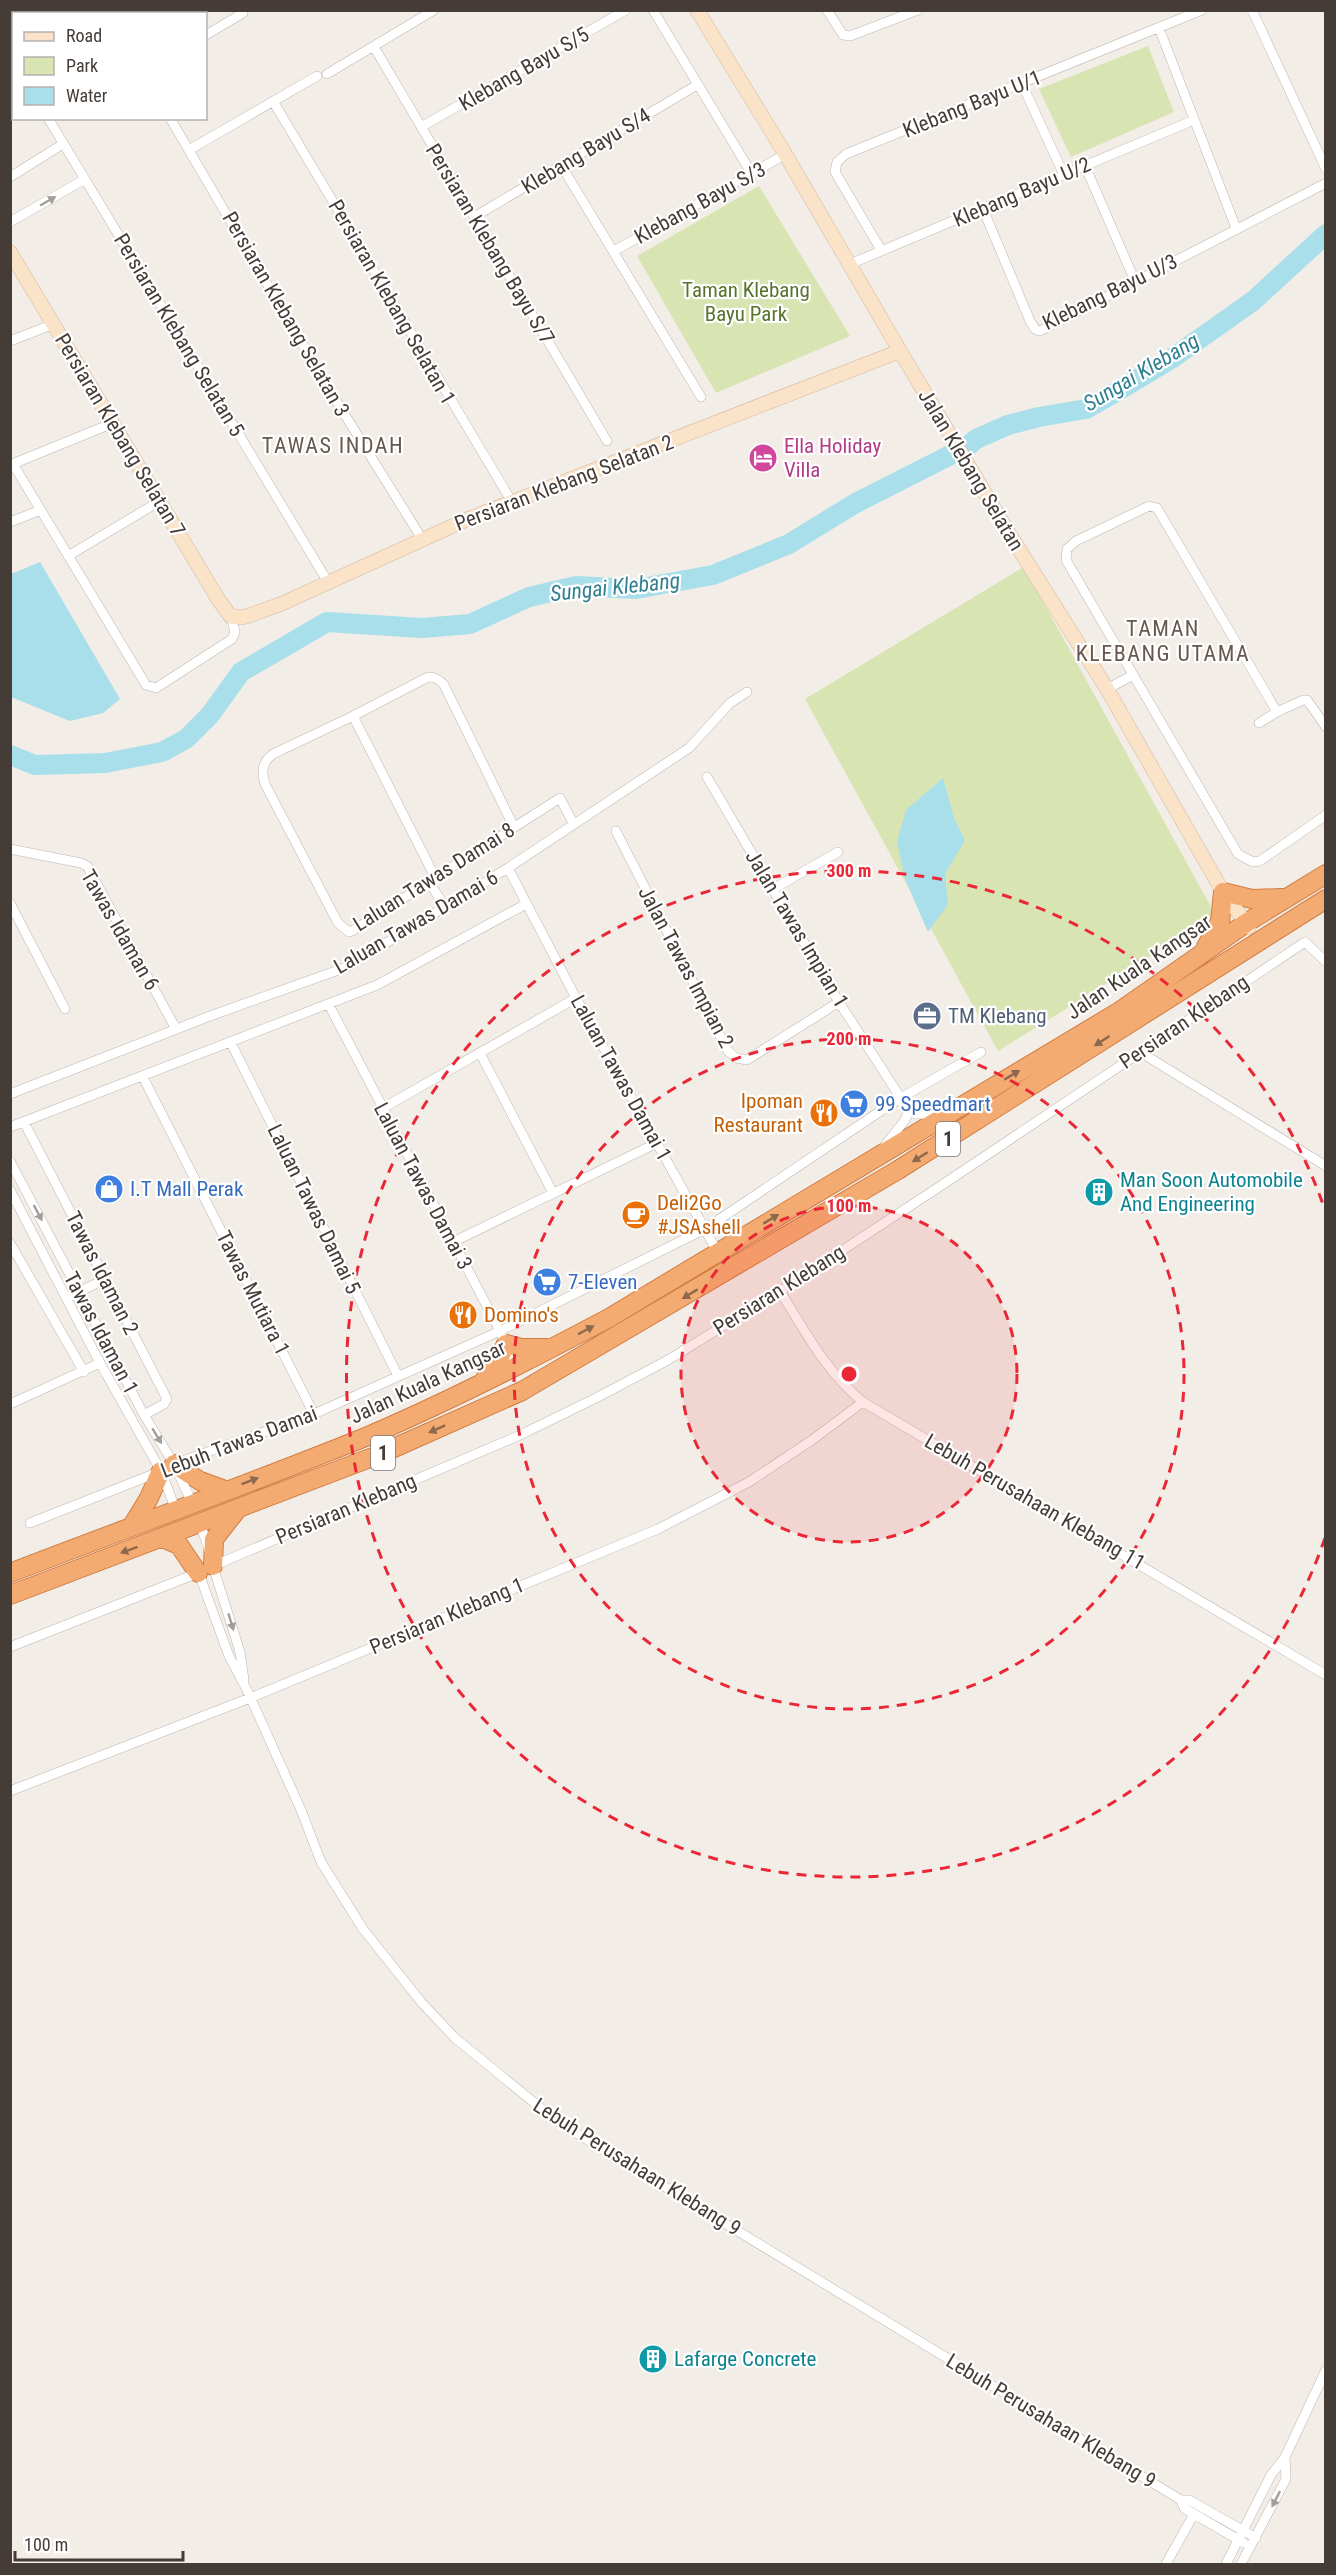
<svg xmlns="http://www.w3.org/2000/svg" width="1336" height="2575" viewBox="0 0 1336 2575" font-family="'Roboto Condensed',sans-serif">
<rect width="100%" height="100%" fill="#f2ede7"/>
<path fill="#d9e4b3" d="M1148 46 1174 112 1071 157 1039 89Z
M759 186 850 336 716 393 637 256Z
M1024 567 1216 916 998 1051 805 699Z"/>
<path fill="#a8dfeb" d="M40 562 120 699 103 713 70 721 11 697V574Z
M943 778 954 818 965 840 945 874 948 904 928 932 905 879 897 842 906 810Z"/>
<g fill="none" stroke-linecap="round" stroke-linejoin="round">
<path stroke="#a8dfeb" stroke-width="20" d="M10 755 35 765 105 763 162 752 186 739 210 715 241 672 327 622 422 628 470 624 529 597 576 586 636 589 713 575 789 544 854 504 968 446 976 439 1008 425 1039 417 1086 409 1121 389 1171 359 1253 301 1326 234"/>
<g stroke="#c0b5ae" stroke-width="10">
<path id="street" d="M106 10 108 14
M653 10 752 174
M827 10 843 35 850 36 918 10
M1252 10 1326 169
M1159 28 1236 228
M206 35 243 13
M374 47 607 441
M10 56 14 61
M327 74 434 10
M1022 84 1064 175
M273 101 512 502
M48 118 328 582
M170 118 327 386 422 539
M421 127 626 10
M189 150 317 76
M561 165 701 397
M1085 166 1135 281
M10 177 63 144
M983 209 1030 321 1035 329 1040 331 1326 183
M474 217 697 85
M10 222 85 179
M881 250 835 172 837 162 846 154 1202 10
M614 251 786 154
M850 264 1194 120
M10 341 54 324
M13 464 146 685 156 688 232 639 235 632 231 617
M10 465 113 423
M10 522 41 510
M68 556 160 501
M1107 689 1133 675
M353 716 435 877
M1259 723 1277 712
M1326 727 1307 700H1303L1277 712 1157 508 1149 506 1076 541 1067 549 1066 560 1238 854 1253 862 1260 861 1326 815
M707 777 839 1002 909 1111 916 1114 941 1115
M514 827 444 685C439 679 435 677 428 677L353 716 273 754C261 763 261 774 266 786L338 923 349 932 352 931 560 798 573 823
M616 831 728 1051 736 1058 747 1060 839 1002
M10 849 81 863 87 866 176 1029
M508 868 576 998 717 1251
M429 882 445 907
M773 889 838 852
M10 903 65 1009
M329 1005 500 1331 516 1367
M231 1043 398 1376
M1140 1052 1326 1166
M480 1053 553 1193
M143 1077 314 1414
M10 1094 210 1016 347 967 508 868 689 748 730 703 747 692
M383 1108 576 998
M24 1122 167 1399 164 1404 144 1415
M10 1127 377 985 526 904
M883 1148 905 1120 909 1111
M10 1161 144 1415 174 1464 194 1507
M10 1190 100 1363 161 1471 177 1513
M453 1242 657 1143
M10 1243 84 1372
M780 1291C805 1331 826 1372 863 1402L1326 1675
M67 1298 105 1279
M10 1404 100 1363
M174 1464 314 1414 500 1331 705 1229 897 1100 981 1052
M199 1520 209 1550
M30 1523 159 1472
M212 1563 240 1652 244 1680
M213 1566 518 1436 596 1398 668 1360 780 1291 939 1187 1305 942 1326 962
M198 1571 229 1656 248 1692 301 1810 321 1862 363 1929 422 2003 455 2038 553 2118 571 2130 1181 2500H1189L1256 2538
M10 1647 198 1573
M10 1791 250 1698 658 1529 749 1482 812 1440 863 1402
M1181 2500 1184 2508 1244 2543
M1166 2564 1194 2514
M1226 2564 1271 2475 1285 2457 1326 2370
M1241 2564 1286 2479 1285 2457"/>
</g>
<g stroke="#d2b89d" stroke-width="15">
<path id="secondary" d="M697 10 781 147 900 351 1010 535 1107 689 1223 892 1249 927
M10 252 218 599 231 617H245L281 604 468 519 900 351"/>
</g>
<g stroke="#d27c42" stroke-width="20">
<path id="highway" d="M1206 947 1220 922 1223 892 1252 899 1282 898
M483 1382 499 1359 506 1344 521 1348H547
M174 1464 200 1481 225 1490
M132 1526 149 1498 161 1471
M163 1538 179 1545 198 1573
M213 1566 214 1539 236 1511
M10 1573C129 1527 250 1484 368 1436 450 1401 530 1360 609 1318L1120 1011 1246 923 1326 874
M10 1595 378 1455 522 1391 898 1170 1326 899"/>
</g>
<use href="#street" stroke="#fff" stroke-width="9"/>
<use href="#secondary" stroke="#fbe3c9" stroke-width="14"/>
<use href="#highway" stroke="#f4ab71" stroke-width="18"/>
</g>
<defs><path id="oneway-solid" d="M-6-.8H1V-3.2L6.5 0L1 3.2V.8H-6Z" transform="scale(1.5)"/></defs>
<g fill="#a29e9b">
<use href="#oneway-solid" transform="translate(48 201) rotate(-30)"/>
<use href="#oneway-solid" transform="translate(38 1213) rotate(62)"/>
<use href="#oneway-solid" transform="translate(157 1436) rotate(59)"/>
<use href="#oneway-solid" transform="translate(231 1622) rotate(73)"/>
<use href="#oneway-solid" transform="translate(1276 2499) rotate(117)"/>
</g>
<g fill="#8b684e">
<use href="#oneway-solid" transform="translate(1102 1041) rotate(147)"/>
<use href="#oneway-solid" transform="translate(1012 1075) rotate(-31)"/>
<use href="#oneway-solid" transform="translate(920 1157) rotate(148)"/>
<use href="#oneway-solid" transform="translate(771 1219) rotate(-31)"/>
<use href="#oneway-solid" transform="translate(690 1294) rotate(149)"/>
<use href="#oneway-solid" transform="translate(586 1330) rotate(-28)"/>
<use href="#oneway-solid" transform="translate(437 1429) rotate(156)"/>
<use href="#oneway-solid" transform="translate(250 1481) rotate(-21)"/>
<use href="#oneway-solid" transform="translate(129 1550) rotate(160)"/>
</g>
<circle cx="849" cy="1374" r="168" fill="#eb2635" fill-opacity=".12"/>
<g fill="none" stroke="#eb2635" stroke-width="3" stroke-dasharray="10 8">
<circle cx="849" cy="1374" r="168"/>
<circle cx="849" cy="1374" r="335"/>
<path d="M1325 1538A503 503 0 1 1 1325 1210"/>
</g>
<defs>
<g id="hotel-disc" transform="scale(1.5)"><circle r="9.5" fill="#d1479c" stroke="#fff"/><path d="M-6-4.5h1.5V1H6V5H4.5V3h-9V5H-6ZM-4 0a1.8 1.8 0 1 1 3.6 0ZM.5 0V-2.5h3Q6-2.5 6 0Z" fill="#fff"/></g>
<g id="office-disc" transform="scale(1.5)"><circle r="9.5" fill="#5c6f8a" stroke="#fff"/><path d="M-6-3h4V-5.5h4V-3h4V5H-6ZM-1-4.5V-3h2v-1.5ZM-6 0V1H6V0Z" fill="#fff"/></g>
<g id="supermarket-disc" transform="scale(1.5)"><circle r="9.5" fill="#3f7fe0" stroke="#fff"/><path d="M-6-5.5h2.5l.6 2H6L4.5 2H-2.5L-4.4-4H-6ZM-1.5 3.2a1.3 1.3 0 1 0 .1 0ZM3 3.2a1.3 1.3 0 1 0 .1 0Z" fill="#fff"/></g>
<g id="restaurant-disc" transform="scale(1.5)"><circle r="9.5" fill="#e8710a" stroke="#fff"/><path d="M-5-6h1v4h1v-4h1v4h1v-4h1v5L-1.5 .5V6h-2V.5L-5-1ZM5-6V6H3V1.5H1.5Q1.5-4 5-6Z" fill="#fff"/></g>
<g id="shop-disc" transform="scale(1.5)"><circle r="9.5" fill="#3f7fe0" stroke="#fff"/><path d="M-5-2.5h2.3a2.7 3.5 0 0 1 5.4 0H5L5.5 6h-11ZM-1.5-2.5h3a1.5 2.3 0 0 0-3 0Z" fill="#fff"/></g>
<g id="building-disc" transform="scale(1.5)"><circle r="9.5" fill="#0f9aa8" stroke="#fff"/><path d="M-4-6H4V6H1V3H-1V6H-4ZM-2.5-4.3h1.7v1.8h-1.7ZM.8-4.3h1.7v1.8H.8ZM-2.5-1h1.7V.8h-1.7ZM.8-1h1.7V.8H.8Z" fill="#fff"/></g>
<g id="cafe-disc" transform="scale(1.5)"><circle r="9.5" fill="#e8710a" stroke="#fff"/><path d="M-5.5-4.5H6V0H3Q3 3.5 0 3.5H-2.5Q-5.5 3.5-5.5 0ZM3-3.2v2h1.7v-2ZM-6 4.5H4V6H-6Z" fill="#fff"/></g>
</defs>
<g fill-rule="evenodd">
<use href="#hotel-disc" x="763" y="458"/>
<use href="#office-disc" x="927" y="1016"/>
<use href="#supermarket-disc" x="854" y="1104"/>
<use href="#restaurant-disc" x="824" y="1113"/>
<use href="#shop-disc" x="109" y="1189"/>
<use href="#building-disc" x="1099" y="1192"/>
<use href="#cafe-disc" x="636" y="1215"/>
<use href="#supermarket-disc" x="547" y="1282"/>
<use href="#restaurant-disc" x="463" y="1315"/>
<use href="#building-disc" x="653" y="2359"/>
</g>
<g text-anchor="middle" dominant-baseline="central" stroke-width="4.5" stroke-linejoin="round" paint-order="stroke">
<g fill="#fff" stroke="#7d7673" stroke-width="1.5">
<rect x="936" y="1122" width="24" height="34" rx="4.5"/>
<rect x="371" y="1436" width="24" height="34" rx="4.5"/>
</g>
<g font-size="20" font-weight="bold" fill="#453c37">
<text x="948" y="1139">1</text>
<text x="383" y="1453">1</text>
</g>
<g font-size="21" fill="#453c37" stroke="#fff">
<text transform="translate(524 69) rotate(-30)">Klebang Bayu S/5</text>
<text transform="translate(972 104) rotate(-22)">Klebang Bayu U/1</text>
<text transform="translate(586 151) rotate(-31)">Klebang Bayu S/4</text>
<text transform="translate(1022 192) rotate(-23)">Klebang Bayu U/2</text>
<text transform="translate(700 203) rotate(-29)">Klebang Bayu S/3</text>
<text transform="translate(490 244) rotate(59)">Persiaran Klebang Bayu S/7</text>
<text transform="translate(1110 292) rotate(-26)">Klebang Bayu U/3</text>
<text transform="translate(392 302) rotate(60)">Persiaran Klebang Selatan 1</text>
<text transform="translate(286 314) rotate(60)">Persiaran Klebang Selatan 3</text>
<text transform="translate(179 335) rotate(59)">Persiaran Klebang Selatan 5</text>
<text transform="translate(120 435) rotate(59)">Persiaran Klebang Selatan 7</text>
<text transform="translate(971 470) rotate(59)">Jalan Klebang Selatan</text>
<text transform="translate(564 483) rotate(-21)">Persiaran Klebang Selatan 2</text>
<text transform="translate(434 877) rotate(-32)">Laluan Tawas Damai 8</text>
<text transform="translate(416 922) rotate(-30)">Laluan Tawas Damai 6</text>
<text transform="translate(797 929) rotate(59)">Jalan Tawas Impian 1</text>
<text transform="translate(120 930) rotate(60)">Tawas Idaman 6</text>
<text transform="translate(686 967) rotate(62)">Jalan Tawas Impian 2</text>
<text transform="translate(1139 967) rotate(-34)">Jalan Kuala Kangsar</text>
<text transform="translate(1184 1022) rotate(-34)">Persiaran Klebang</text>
<text transform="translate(621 1078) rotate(61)">Laluan Tawas Damai 1</text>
<text transform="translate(423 1186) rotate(62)">Laluan Tawas Damai 3</text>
<text transform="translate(314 1209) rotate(64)">Laluan Tawas Damai 5</text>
<text transform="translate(102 1273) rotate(63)">Tawas Idaman 2</text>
<text transform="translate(779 1290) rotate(-32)">Persiaran Klebang</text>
<text transform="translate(253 1293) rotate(63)">Tawas Mutiara 1</text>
<text transform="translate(101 1333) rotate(62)">Tawas Idaman 1</text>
<text transform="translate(428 1382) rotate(-25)">Jalan Kuala Kangsar</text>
<text transform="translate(239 1442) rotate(-21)">Lebuh Tawas Damai</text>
<text transform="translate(1035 1502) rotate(30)">Lebuh Perusahaan Klebang 11</text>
<text transform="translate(346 1509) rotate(-23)">Persiaran Klebang</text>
<text transform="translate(447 1616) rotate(-23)">Persiaran Klebang 1</text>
<text transform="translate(637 2167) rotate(32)">Lebuh Perusahaan Klebang 9</text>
<text transform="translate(1051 2421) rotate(31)">Lebuh Perusahaan Klebang 9</text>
</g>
<g font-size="21" fill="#58732e" stroke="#fff">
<text x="746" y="290">Taman Klebang<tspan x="746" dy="24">Bayu Park</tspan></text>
</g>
<g font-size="21" fill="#b23c85" stroke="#fff" text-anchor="start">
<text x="784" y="446">Ella Holiday<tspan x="784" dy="24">Villa</tspan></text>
</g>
<g font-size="21" fill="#4e5e75" stroke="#fff" text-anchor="start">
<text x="948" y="1016">TM Klebang</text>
</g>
<g font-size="21" fill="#c56008" stroke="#fff" text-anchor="start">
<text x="803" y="1101" text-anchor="end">Ipoman<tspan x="803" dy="24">Restaurant</tspan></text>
<text x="657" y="1203">Deli2Go<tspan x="657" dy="24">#JSAshell</tspan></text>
<text x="484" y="1315">Domino's</text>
</g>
<g font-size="21" fill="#366cbe" stroke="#fff" text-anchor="start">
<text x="875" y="1104">99 Speedmart</text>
<text x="130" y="1189">I.T Mall Perak</text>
<text x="568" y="1282">7-Eleven</text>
</g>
<g font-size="21" fill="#0d838f" stroke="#fff" text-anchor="start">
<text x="1120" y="1180">Man Soon Automobile<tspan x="1120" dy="24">And Engineering</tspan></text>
<text x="674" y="2359">Lafarge Concrete</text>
</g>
<g font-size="22" font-style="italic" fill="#318092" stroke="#fff">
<text transform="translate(1141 372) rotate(-31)">Sungai Klebang</text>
<text transform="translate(615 587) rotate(-6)">Sungai Klebang</text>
</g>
<g font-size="22" letter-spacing="1.5" fill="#67584f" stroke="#fff">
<text x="333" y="445">TAWAS INDAH</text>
<text x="1163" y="628">TAMAN<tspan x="1163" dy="25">KLEBANG UTAMA</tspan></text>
</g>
</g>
<circle cx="849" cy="1374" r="9" fill="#eb2635" stroke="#fff" stroke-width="3"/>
<g font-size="18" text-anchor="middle" font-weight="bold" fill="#eb2635" stroke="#fff" stroke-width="4.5" stroke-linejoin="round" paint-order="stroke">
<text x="849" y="877">300 m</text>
<text x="849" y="1045">200 m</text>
<text x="849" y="1212">100 m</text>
</g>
<rect width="1336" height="2575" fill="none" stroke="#453c37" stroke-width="24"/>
<rect x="12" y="12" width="195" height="108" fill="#ffffff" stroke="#b5b1af" stroke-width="1.5"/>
<rect x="24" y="32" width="30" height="9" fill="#fbe3c9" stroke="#b5b1af" stroke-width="1.5"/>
<text x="66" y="42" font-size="18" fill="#453c37">Road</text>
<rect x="24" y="57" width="30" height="18" fill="#d9e4b3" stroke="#b5b1af" stroke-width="1.5"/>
<text x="66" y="72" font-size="18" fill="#453c37">Park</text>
<rect x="24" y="87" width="30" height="18" fill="#a8dfeb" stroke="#b5b1af" stroke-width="1.5"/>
<text x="66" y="102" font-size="18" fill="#453c37">Water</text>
<path d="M15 2551v9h168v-9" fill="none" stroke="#453c37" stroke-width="3"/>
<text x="24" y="2551" font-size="18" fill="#453c37" stroke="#ffffff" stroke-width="4.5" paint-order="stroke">100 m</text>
</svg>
